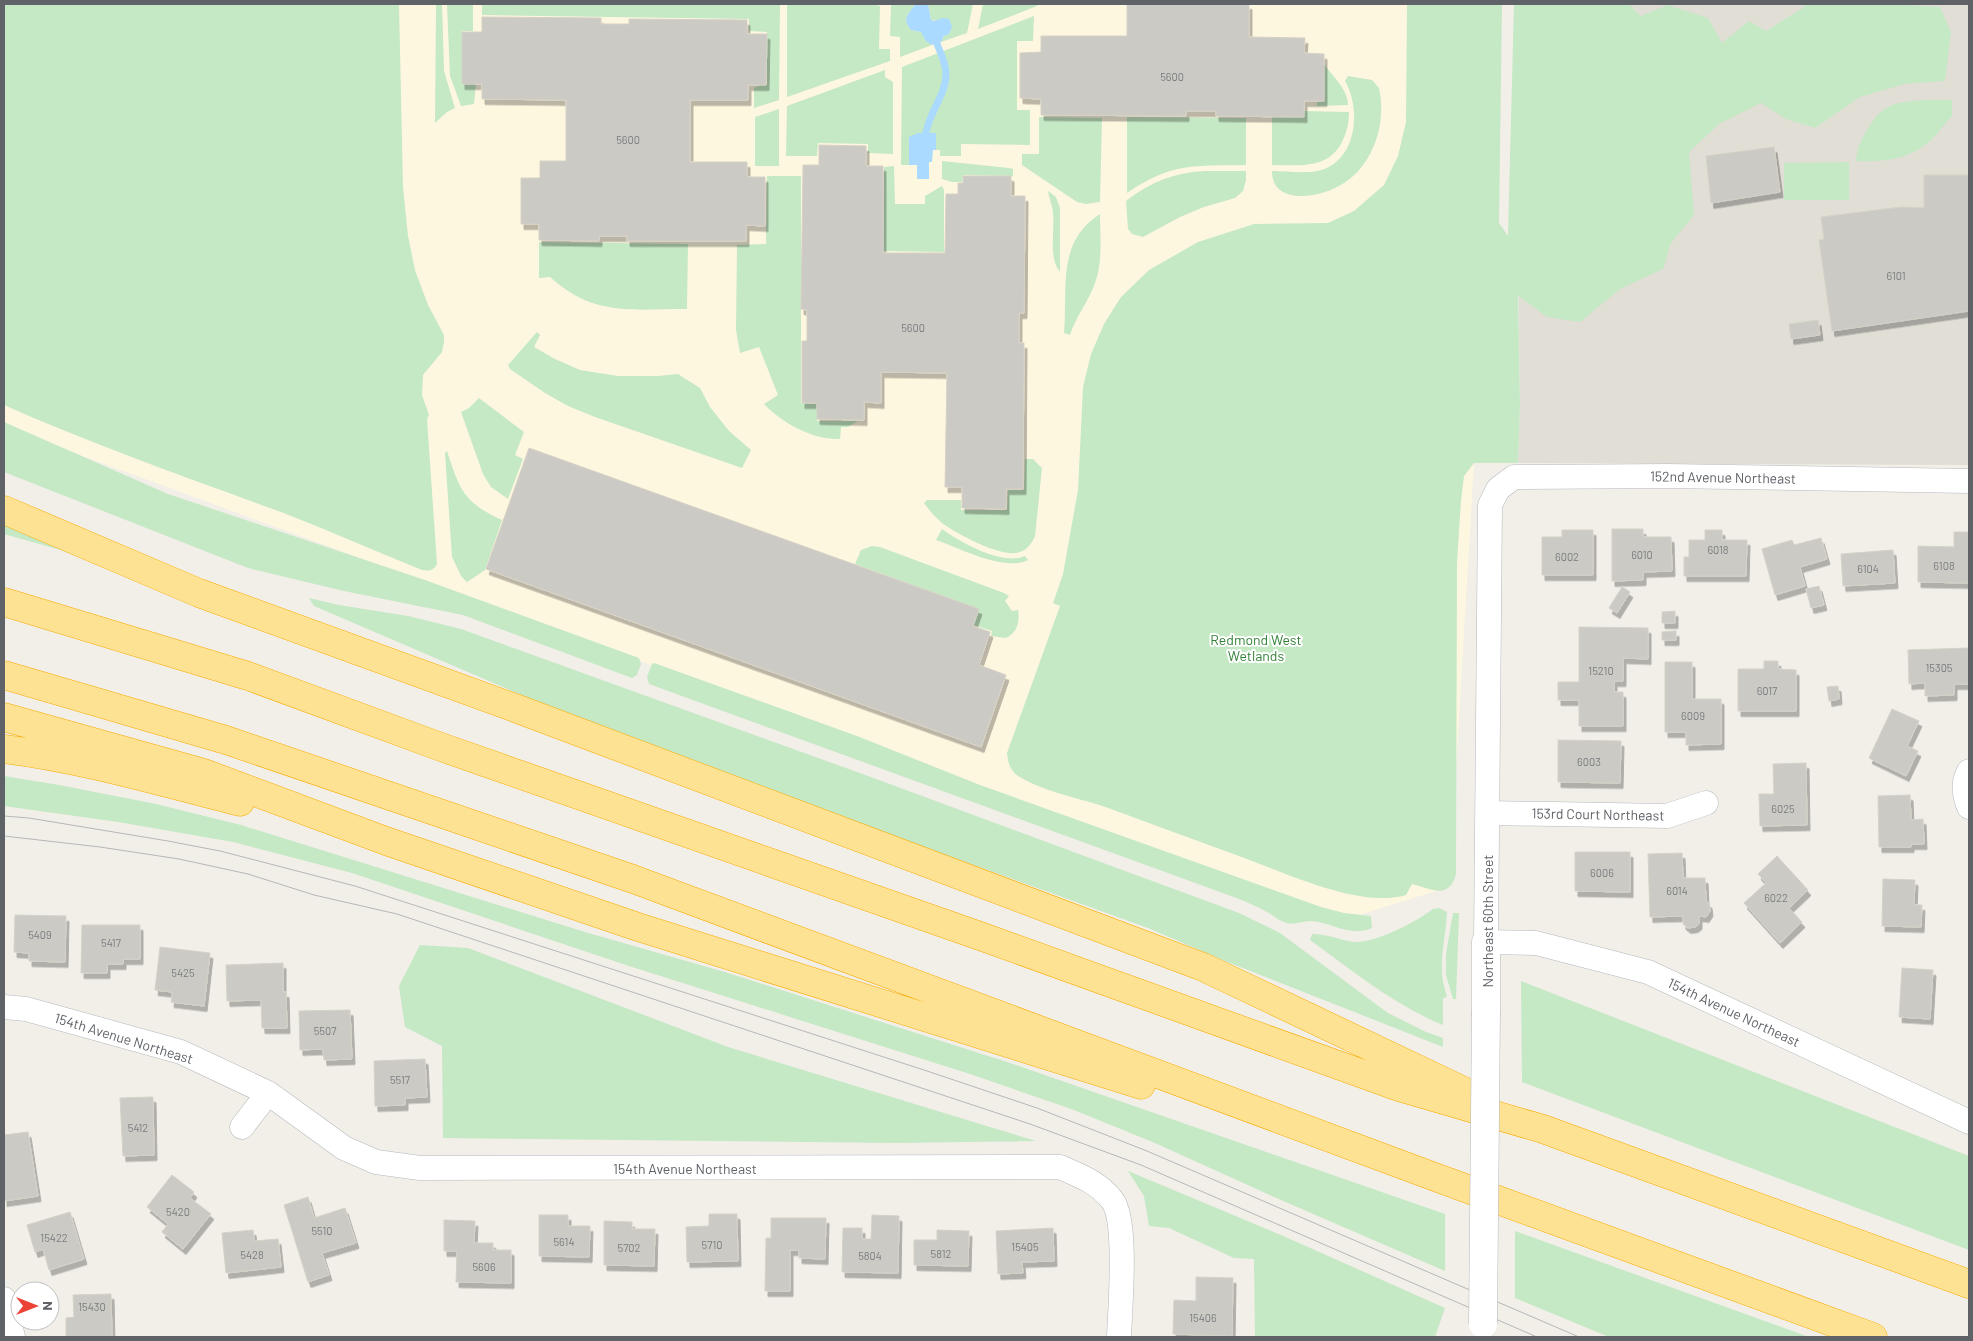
<svg xmlns="http://www.w3.org/2000/svg" width="1973" height="1341" viewBox="0 0 1973 1341" font-family="Barlow,sans-serif">
<defs>
<filter id="shadow"><feDropShadow dx="3" dy="5.5" stdDeviation="0" flood-color="#0004"/></filter>
</defs>
<rect width="100%" height="100%" fill="#f1efe8"/>
<path fill="#fef7e0" d="M4 4H1472L1474 463 1449 887 1343 920 4 427Z"/>
<path fill="#e1ded6" d="M1514 4H1969V465L1518 463 1520 405Z"/>
<path fill="#c5e8c5" d="M4 4H399L403 187 408 236 415 270 428 305 444 335V342L442 352 423 375 422 395 429 415 427 419 437 564C433 571 429 571 422 570 375 551 328 530 281 512 188 478 94 445 4 405Z
M436 4H442L444 71 455 108 447 112 435 123Z
M447 4H473V31H462L463 83 476 84 474 104 461 106 450 76Z
M482 4H780L779 100 754 108V88L760 85H767V32L749 31V19L482 15Z
M787 4H872L880 6 879 49H890V61L787 97Z
M891 4H915C909 15 901 17 911 30L921 32 927 41 932 45 900 57V37L890 36Z
M928 4H973L967 33 941 42 944 36 938 21 931 20Z
M983 4H1037V6L978 29Z
M1407 4H1502L1499 223 1508 236 1514 4H1629L1641 16 1668 5 1708 18 1722 43 1749 21 1766 31 1803 8 1804 4H1885L1940 7 1951 32 1945 81 1904 84 1860 97 1815 128 1786 119 1761 103 1719 124 1689 152 1694 215 1671 243 1663 269 1620 289 1580 322 1547 317 1518 296 1520 405 1518 463H1474L1464 476 1461 501 1457 562 1456 874C1449 900 1432 889 1412 884L1406 895C1360 909 1283 872 1239 856 1196 840 1153 825 1111 809 1081 798 1046 793 1018 776 1010 770 1008 763 1007 753L1060 606 1053 603 1063 574 1078 490 1083 387 1091 354 1104 324 1121 297 1149 270 1198 242 1254 224 1328 223 1354 211 1384 185 1398 156 1406 122Z
M1034 16 1033 41H1017V110H1030V145L961 144V156H940V150H936L935 133 909 137V165H901L902 67Z
M1324 64C1333 77 1348 89 1348 105L1317 106V102L1324 101Z
M885 70V77L893 82V154L868 153V144L818 143 817 156H786L787 106Z
M1348 76 1372 80 1379 88C1385 114 1379 144 1363 165 1357 174 1347 182 1337 187 1317 198 1272 205 1272 171 1289 171 1312 175 1327 168 1358 153 1360 107 1345 81Z
M1925 100H1952V116C1945 123 1939 132 1932 139 1910 160 1884 162 1856 161 1857 149 1860 142 1866 132 1881 104 1895 102 1925 100Z
M779 109V166H755V117Z
M1304 111 1349 112C1349 123 1347 132 1342 142 1328 170 1298 165 1272 165V117H1304Z
M1039 117 1102 118 1100 202 1086 204 1077 202 1022 165V154H1039Z
M1127 117 1246 118V165C1195 166 1172 162 1127 193Z
M942 161 1009 168 1013 169V176L963 175 962 182H952L942 179Z
M1849 162V200H1784V163Z
M894 166 895 204H925V196L942 186 944 190V252L883 251 884 167Z
M1206 171H1246V180L1243 191 1235 198 1204 207 1180 217 1143 237 1132 234 1128 229 1126 201C1150 182 1175 172 1206 171Z
M767 176H801V403L817 404V421H858L848 427H841L840 439C813 440 782 423 764 404L778 395 759 347 740 353 736 330 737 245 766 244Z
M1048 191 1056 197 1060 208V272C1048 257 1055 233 1053 214 1053 206 1049 199 1048 191Z
M1100 214C1100 236 1103 261 1095 283 1089 301 1076 316 1070 335L1064 333C1068 288 1056 242 1100 214Z
M539 242 688 244 687 309C632 309 594 317 550 277L539 278Z
M537 332 540 335 534 347 555 359 580 370 618 376H658L678 374 700 388 710 407 729 431 751 450 742 468 595 417 568 406 545 393 510 369 508 365Z
M479 398 524 432 515 455 523 459 508 499 491 487 483 474 461 412 469 408Z
M4 422 168 494 425 580 639 658 641 664 637 675 632 678 463 615 344 591 248 568 4 472Z
M447 451C460 490 463 502 502 520L485 570 467 582 461 576 452 557 445 453Z
M1025 459H1033L1042 468 1035 536C1032 543 1028 549 1020 552 1003 559 957 534 942 523 936 518 929 510 924 503L927 500H961V510H1007L1008 490H1024Z
M4 521 121 567 4 534Z
M942 529C960 542 1002 566 1025 556L1028 560C1005 572 959 548 936 540Z
M872 546 880 547 1004 593 1009 596 1005 601 1012 611 1018 610C1020 622 1017 633 1006 638L991 636 992 631 973 625 979 609 855 564 861 550Z
M309 598 339 605 408 616 461 629 868 776 1239 913 1280 933 1388 1013 1426 1032 1443 1038V1047L1225 961 1148 928 872 828 822 808 809 807 643 747 314 606Z
M654 663 857 736 980 785 1321 907 1344 913 1371 916 1372 928C1350 938 1332 922 1311 921 1302 921 1292 926 1284 922 1278 920 1273 915 1267 912 1259 907 1250 904 1242 900L649 684 647 677 652 664Z
M4 776 59 785 156 804 241 825 585 932 728 973 1007 1062 1445 1214V1271L1274 1197 1155 1143 1074 1110 970 1074 629 966 352 873 233 842 118 822 4 806Z
M1439 908 1447 912C1446 940 1436 968 1447 996L1443 999V1025C1394 1005 1353 971 1310 940L1312 934C1327 934 1340 940 1354 942 1376 943 1416 922 1433 909Z
M1453 913H1459L1456 999H1453L1446 975V954Z
M420 945 468 948 728 1047 1036 1141 897 1143 443 1138 442 1046 405 1027 399 986Z
M1521 981 1969 1156V1250L1522 1082Z
M1128 1171 1281 1235 1445 1308 1435 1337H1255L1254 1259 1234 1258 1169 1228 1149 1226 1144 1196Z
M1515 1231 1809 1337H1609L1515 1298Z"/>
<path fill="#aadaff" d="M915 4H928L931 20 934 21 943 18 949 19 952 27 949 34 944 36 941 42 932 45 926 41 921 32 911 30C901 17 909 15 915 4Z
M918 133H936V150H933L932 162H929V179H917V165H909V137Z"/>
<g fill="none" stroke-linecap="round" stroke-linejoin="round">
<path stroke="#aadaff" stroke-width="7" d="M926 133C929 112 946 95 946 74 946 64 941 53 937 44"/>
</g>
<path fill="#cccac5" stroke="#d6d1c6" filter="url(#shadow)" d="M1127 4H1249V37L1305 38 1304 53 1324 54V101H1304V117L1216 116V111H1186V116L1041 115V99L1020 98V53L1041 52V36H1127Z
M482 17 601 18V24H629V19L747 20V34H767L766 85H748V100H690V162H747V177H765V226L746 225V241H627V236H599V241L539 240V224H521V178H540V161H566V100L482 99V84H462V32H482Z
M819 145 866 146V166H883V253H945L946 194H958V183H963V176H1011V196H1025L1024 313H1019V343H1024L1023 489H1006V509L962 508V487H945L947 373 881 372V403L864 402V420L817 419V403H802V341H807V310L801 309 803 165H819Z
M1774 147 1780 192 1711 203 1706 156Z
M1924 175H1969V311L1832 331 1819 240 1824 239 1821 217 1901 207 1924 208Z
M1818 320 1820 335 1791 339 1789 324Z
M529 448 979 609 973 626 990 632 979 665 1006 675 981 747 486 569Z
M1612 529H1643V537H1671L1672 571 1643 572V580L1612 581Z
M1562 530H1593V575H1542V537H1562Z
M1705 530H1722V540H1747L1746 576H1684V557H1689V540H1705Z
M1954 532H1969V583L1918 582V546L1954 547Z
M1821 538 1827 559 1800 567 1805 586 1775 595 1762 549 1792 540 1794 545Z
M1893 550 1895 583 1843 586 1841 554Z
M1819 586 1824 605 1811 608 1806 589Z
M1622 587 1630 592 1617 613 1609 608Z
M1675 611V623H1662V612Z
M1579 627 1648 628V659L1623 658V681H1614V692H1623V726H1579V700H1558V682H1579Z
M1676 631V640H1662V632Z
M1969 648V684H1954V695L1925 696V683L1909 684 1908 650Z
M1764 661H1778V669L1796 670V711H1738V669H1764Z
M1665 662H1692V699H1721V744L1686 745V732H1665Z
M1838 686 1839 699 1829 701 1827 687Z
M1892 709 1919 721 1907 746 1918 751 1906 776 1869 758Z
M1558 740 1621 741 1620 783 1558 782Z
M1806 763 1807 825 1760 826 1759 794H1774L1773 764Z
M1910 795 1911 820 1923 819 1924 844H1911V847H1879L1878 796Z
M1575 852H1630V892L1575 891Z
M1682 853 1683 878H1705L1706 901 1709 903 1710 911 1706 917 1699 916V924L1695 927 1688 928 1683 924V916L1650 917 1648 854Z
M1777 856 1808 890 1789 908 1802 922 1780 943 1744 903 1766 883 1758 874Z
M1883 879 1915 880 1914 905H1922L1921 927 1882 926Z
M15 915 66 916 65 962 29 961V953L14 952Z
M82 925H140V959H123V964H107V973H81Z
M160 947 210 953 204 1006 171 1002 172 992 155 990Z
M283 963V992H286L287 1028H262L261 1000 227 1001 226 965Z
M1902 968 1933 970 1930 1019 1899 1017Z
M350 1010 352 1059 324 1060 323 1049 300 1050 299 1011Z
M425 1059 427 1097 405 1098V1105L375 1106 374 1061Z
M153 1097 154 1155 123 1156 120 1098Z
M28 1132 38 1196 4 1201V1135Z
M172 1175 194 1192 190 1198 211 1214 183 1249 162 1232 168 1224 147 1207Z
M308 1197 314 1218 345 1208 356 1243 322 1253 329 1275 308 1282 284 1205Z
M70 1212 84 1259 49 1270 43 1249 35 1252 27 1225Z
M709 1214H737L738 1261 687 1262 686 1227 709 1226Z
M539 1215H568V1226H590L589 1257 539 1256Z
M872 1215 899 1216 898 1273 842 1272 843 1228H862V1239H871Z
M771 1218H826L825 1259 799 1258V1250H790V1291H765L766 1238H771Z
M444 1220 475 1221 474 1243H493V1250H511V1283L456 1282 457 1251H444Z
M604 1221 632 1222V1229H655L654 1266 604 1265Z
M1053 1228 1054 1261 1022 1262 1023 1273 998 1274 996 1231Z
M253 1230 254 1241 278 1239 281 1267 226 1273 222 1233Z
M937 1230 969 1231 968 1266 914 1265V1240H937Z
M1196 1277 1233 1278 1232 1336 1173 1334 1174 1300 1196 1301Z
M111 1294 112 1337H66V1318L74 1317 73 1295Z"/>
<g fill="none" stroke-linecap="round" stroke-linejoin="round">
<g stroke="#b5b8bc" stroke-width="25">
<path id="minor" d="M1969 481 1667 476 1514 477 1498 489 1490 505 1486 942 1536 943 1648 972 1969 1122
M1969 771C1962 783 1964 795 1969 807
M1488 813 1667 816 1706 803
M4 1007 26 1009 181 1052 268 1093 344 1148 376 1162 420 1168 1060 1167C1080 1176 1098 1182 1112 1200 1128 1220 1120 1308 1119 1337
M242 1127 268 1093
M4 1299 13 1337"/>
</g>
<g stroke="#b5b8bc" stroke-width="29">
<path id="tertiary" d="M1486 942V1012"/>
</g>
<g stroke="#f9ab00" stroke-width="29">
<path id="motorway" d="M4 510 199 593 515 708 1203 967 1468 1093
M4 602 248 676 441 747 980 936 1399 1087 1543 1129 1969 1284
M4 675 226 740 633 879 1435 1177 1873 1337
M4 717 204 773 386 841 638 927 1141 1085
M4 749C84 759 161 782 240 802"/>
</g>
<use href="#minor" stroke="#fff" stroke-width="24"/>
<use href="#tertiary" stroke="#fff" stroke-width="28"/>
<use href="#motorway" stroke="#fde293" stroke-width="28"/>
<path stroke="#b6b7b8" stroke-width="1" d="M4 816 29 818 168 841 220 851 355 886 927 1071 1037 1108 1147 1151 1579 1337
M4 836 100 847 179 859 248 874 314 895 397 914 1030 1124 1141 1165 1537 1337"/>
<g stroke="#b5b8bc" stroke-width="29" stroke-linecap="butt">
<path id="tertiary-bridge" d="M1483 1324 1486 1012"/>
</g>
<use href="#tertiary-bridge" stroke="#fff" stroke-width="28"/>
</g>
<g text-anchor="middle" dominant-baseline="central" stroke-width="4" stroke-linejoin="round" paint-order="stroke">
<g font-size="11" fill="#7a7d7f">
<text x="1172" y="76">5600</text>
<text x="628" y="139">5600</text>
<text x="1896" y="275">6101</text>
<text x="913" y="327">5600</text>
<text x="1718" y="549">6018</text>
<text x="1642" y="554">6010</text>
<text x="1567" y="556">6002</text>
<text x="1944" y="565">6108</text>
<text x="1868" y="568">6104</text>
<text x="1939" y="667">15305</text>
<text x="1601" y="670">15210</text>
<text x="1767" y="690">6017</text>
<text x="1693" y="715">6009</text>
<text x="1589" y="761">6003</text>
<text x="1783" y="808">6025</text>
<text x="1602" y="872">6006</text>
<text x="1677" y="890">6014</text>
<text x="1776" y="897">6022</text>
<text x="40" y="934">5409</text>
<text x="111" y="942">5417</text>
<text x="183" y="972">5425</text>
<text x="325" y="1030">5507</text>
<text x="400" y="1079">5517</text>
<text x="138" y="1127">5412</text>
<text x="178" y="1211">5420</text>
<text x="322" y="1230">5510</text>
<text x="54" y="1237">15422</text>
<text x="564" y="1241">5614</text>
<text x="712" y="1244">5710</text>
<text x="1025" y="1246">15405</text>
<text x="629" y="1247">5702</text>
<text x="941" y="1253">5812</text>
<text x="252" y="1254">5428</text>
<text x="870" y="1255">5804</text>
<text x="484" y="1266">5606</text>
<text x="92" y="1306">15430</text>
<text x="1203" y="1317">15406</text>
</g>
<g font-size="14" fill="#5f6368" stroke="#fff">
<text transform="translate(1723 477) rotate(1)">152nd Avenue Northeast</text>
<text transform="translate(1598 814) rotate(1)">153rd Court Northeast</text>
<text transform="translate(1487 921) rotate(-90)">Northeast 60th Street</text>
<text transform="translate(1734 1012) rotate(25)">154th Avenue Northeast</text>
<text transform="translate(124 1038) rotate(17)">154th Avenue Northeast</text>
<text x="685" y="1168">154th Avenue Northeast</text>
</g>
<g font-size="14" fill="#348238" stroke="#fff">
<text x="1256" y="639">Redmond West<tspan x="1256" dy="16">Wetlands</tspan></text>
</g>
</g>
<rect width="1973" height="1341" fill="none" stroke="#5f6368" stroke-width="10"/>
<g transform="translate(35 1306) rotate(90)"><circle r="24" fill="#ffffff" stroke="#bfc1c3"/>
<path d="M0-4L9 19L0 12L-9 19Z" fill="#ea4335"/>
<text y="-8" font-size="14" font-weight="bold" text-anchor="middle" fill="#5f6368">N</text>
</g>
</svg>
